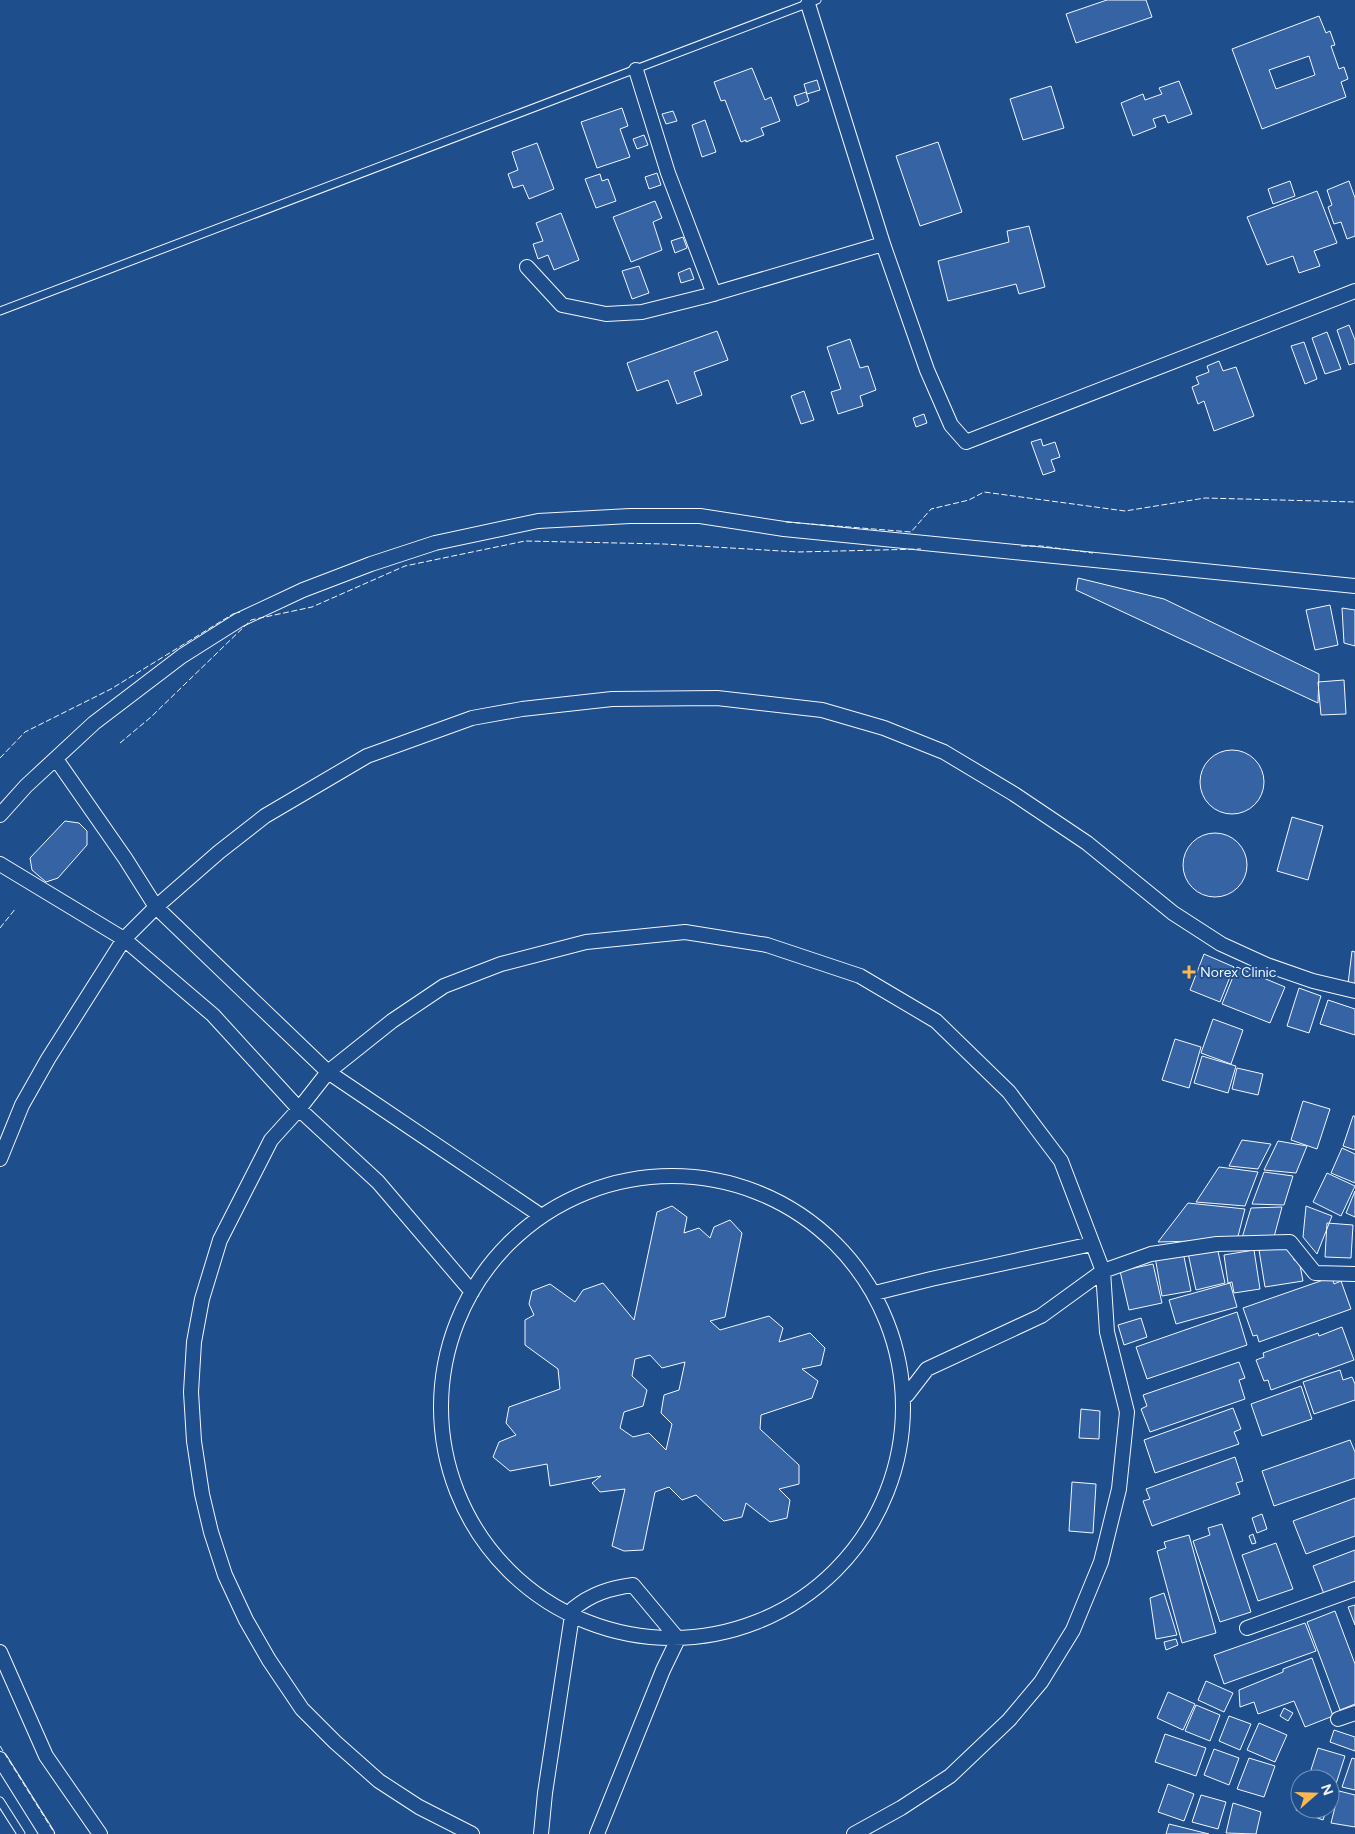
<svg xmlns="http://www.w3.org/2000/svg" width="1355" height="1834" viewBox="0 0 1355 1834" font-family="Figtree,sans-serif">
<rect width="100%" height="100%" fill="#1f4e8c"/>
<path fill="#3563a3" stroke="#f2f6ff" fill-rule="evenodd" d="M1107 0H1146L1152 17 1076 43 1066 14Z
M1319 16 1326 33 1330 31 1335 45 1331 46 1339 69 1344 67 1348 79 1341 82 1346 97 1262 129 1232 49ZM1309 56 1315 75 1276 89 1269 70Z
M752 68 765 100 771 97 780 121 761 128 764 135 746 142V140L741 142 725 100 721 101 714 82Z
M817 80 820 90 807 94 804 84Z
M1179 81 1192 114 1168 123 1165 115 1153 119 1156 127 1133 136 1121 103 1143 94 1145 100 1162 94 1159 88Z
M1051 86 1064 128 1023 140 1010 99Z
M806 92 809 101 797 106 794 96Z
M622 108 628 126 620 129 630 157 597 168 581 122Z
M673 111 677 121 666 124 662 114Z
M705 120 716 152 702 157 692 125Z
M644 135 648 145 637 149 633 139Z
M938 142 962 212 920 226 896 156Z
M537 143 554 189 529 199 523 185 513 188 508 174 518 170 512 152Z
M657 173 661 185 649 189 645 177Z
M600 174 602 181 608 179 616 201 596 208 585 179Z
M1290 181 1295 196 1273 204 1268 189Z
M1349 181 1355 198V236L1347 239 1341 222 1334 224 1328 207 1332 205 1327 190Z
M1317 191 1337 243 1314 251 1320 266 1299 273 1293 256 1267 265 1247 217Z
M655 201 662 218 653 222 662 250 631 262 613 217Z
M561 213 579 260 554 270 548 255 538 259 533 244 543 241 536 223Z
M1029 226 1045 287 1019 294 1016 284 948 301 938 261 1009 242 1007 231Z
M683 237 687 248 675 253 671 241Z
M639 266 649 293 632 299 622 271Z
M690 268 694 279 681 283 678 273Z
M1349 325 1355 340V363L1349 365 1337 330Z
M717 331 728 360 694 372 702 395 677 404 668 380 637 391 627 363Z
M1327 332 1341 369 1325 374 1312 338Z
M850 339 860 368 868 366 876 390 860 396 863 406 838 414 831 392 841 389 827 347Z
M1304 342 1317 379 1305 384 1291 346Z
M1219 361 1223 371 1236 367 1254 416 1214 431 1204 401 1198 404 1192 387 1199 384 1196 377 1209 372 1207 366Z
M804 391 814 420 801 424 791 396Z
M924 414 927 423 916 427 913 418Z
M1041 439 1043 446 1055 442 1060 457 1051 460 1055 471 1043 475 1031 442Z
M1078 578 1164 599 1319 674 1318 703 1076 590Z
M1330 605 1338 645 1315 650 1306 610Z
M1342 608 1355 610V646L1344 643Z
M1344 680 1346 714 1321 715 1318 682Z
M1200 782a32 32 0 1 1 64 0a32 32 0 1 1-64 0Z
M1292 817 1323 826 1308 880 1277 871Z
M65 821 79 823 87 831V845L58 878 46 882 32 870 30 858Z
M1183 865a32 32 0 1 1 64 0a32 32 0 1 1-64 0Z
M1352 951 1355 952V985L1348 984Z
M1204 954 1234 967 1220 1002 1190 990Z
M1237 967 1285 987 1270 1023 1222 1004Z
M1299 988 1321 996 1309 1033 1287 1026Z
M1328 1000 1355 1009V1035L1320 1024Z
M1213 1019 1243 1030 1231 1064 1201 1053Z
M1175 1039 1201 1047 1189 1088 1162 1080Z
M1202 1056 1236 1066 1228 1093 1194 1083Z
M1237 1068 1263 1074 1258 1095 1232 1089Z
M1303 1101 1330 1109 1317 1149 1291 1140Z
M1353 1116H1355V1150L1343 1146Z
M1242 1140 1271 1144 1258 1169 1229 1166Z
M1278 1141 1307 1146 1296 1173 1264 1170Z
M1342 1148 1355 1154V1183L1331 1173Z
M1219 1167 1258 1172 1245 1206 1196 1202Z
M1264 1172 1293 1176 1284 1205 1252 1204Z
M1327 1173 1355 1186 1341 1216 1313 1202Z
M1355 1191V1217L1346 1213Z
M1188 1203 1245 1209 1237 1240 1158 1242Z
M672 1206 687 1217 684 1233 699 1228 710 1238 714 1227 730 1220 742 1233 725 1317 710 1321 720 1330 769 1316 783 1328 779 1342 810 1333 825 1348 821 1365 802 1369 818 1381 812 1398 761 1415 760 1429 799 1465V1484L779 1489 790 1500 787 1518 770 1522 746 1503 742 1517 724 1521 696 1495 682 1500 669 1487 655 1492 643 1550 624 1551 612 1546 625 1489 600 1492 592 1483 601 1476 550 1486 547 1464 510 1471 493 1457 499 1442 516 1435 506 1423 509 1407 560 1389 558 1369 525 1345V1320L534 1315 529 1304 532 1291 550 1284 575 1302 583 1290 603 1283 634 1320 657 1212ZM650 1355 662 1368 685 1362 679 1390 664 1395 661 1413 672 1424 666 1450 649 1433 633 1437 620 1428 624 1412 643 1406 647 1390 632 1376 635 1359Z
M1306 1206 1332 1216 1317 1254 1303 1237Z
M1282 1207 1274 1237 1242 1238 1251 1208Z
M1327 1223 1353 1225 1351 1258 1325 1257Z
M1291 1245 1294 1260H1299L1303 1281 1265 1287 1259 1250Z
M1217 1247 1225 1283 1196 1290 1188 1253Z
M1254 1250 1260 1289 1234 1293 1232 1282 1228 1283 1224 1255Z
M1183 1252 1191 1291 1162 1296 1155 1257Z
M1153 1264 1162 1303 1129 1310 1120 1271Z
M1332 1277 1334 1284 1341 1281 1351 1309 1259 1342 1257 1335 1253 1336 1243 1308Z
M1230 1283 1237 1307 1176 1324 1169 1300Z
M1237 1312 1247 1345 1147 1379 1136 1347Z
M1141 1318 1147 1337 1124 1345 1118 1325Z
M1342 1327 1354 1360 1271 1390 1268 1380 1264 1381 1256 1360 1264 1357 1263 1353 1318 1333 1319 1336Z
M1239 1362 1245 1378 1239 1380 1245 1399 1150 1432 1141 1409 1147 1406 1143 1395Z
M1340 1370 1343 1380 1352 1377 1355 1384V1400L1314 1414 1303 1382Z
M1301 1386 1312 1419 1262 1436 1251 1404Z
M1233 1408 1241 1429 1234 1432 1239 1444 1155 1473 1144 1440Z
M1081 1409 1100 1411 1099 1439 1079 1438Z
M1350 1440 1355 1452V1478L1274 1506 1262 1471Z
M1235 1457 1243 1481 1236 1483 1240 1494 1152 1526 1143 1501 1150 1499 1146 1489Z
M1072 1482 1096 1484 1093 1533 1069 1531Z
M1355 1498V1536L1306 1554 1293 1521Z
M1262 1514 1267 1529 1257 1533 1252 1518Z
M1222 1524 1251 1612 1220 1622 1193 1541 1210 1535 1208 1528Z
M1253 1534 1256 1543 1252 1544 1249 1536Z
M1189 1535 1216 1633 1182 1643 1157 1551 1166 1548 1164 1542Z
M1276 1543 1293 1589 1258 1601 1242 1555Z
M1355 1550V1582L1324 1594 1313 1566Z
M1164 1593 1177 1635 1156 1639 1150 1598Z
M1355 1605V1625L1348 1607Z
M1335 1611 1355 1664V1704L1340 1710 1307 1622Z
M1305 1623 1316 1651 1224 1684 1214 1655Z
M1176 1639 1178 1645 1166 1650 1164 1642Z
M1312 1658 1333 1716 1305 1727 1294 1701 1258 1714 1254 1702 1240 1707 1239 1690 1283 1672V1669Z
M1206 1681 1233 1693 1224 1712 1198 1700Z
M1168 1692 1195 1704 1183 1730 1157 1718Z
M1196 1705 1220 1715 1210 1741 1185 1731Z
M1284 1708 1293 1713 1288 1721 1280 1716Z
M1229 1716 1251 1724 1240 1750 1219 1741Z
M1259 1723 1287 1735 1275 1762 1247 1750Z
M1334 1730 1355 1737V1751L1330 1742Z
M1165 1734 1206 1748 1196 1776 1155 1762Z
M1318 1748 1345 1756 1336 1784 1330 1782V1779H1320L1309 1776Z
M1214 1749 1239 1758 1229 1785 1204 1775Z
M1249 1758 1275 1766 1264 1797 1237 1789Z
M1352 1758 1355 1759V1790L1342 1787Z
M1168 1784 1194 1794 1184 1821 1158 1812Z
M1339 1791 1355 1795V1827L1331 1823Z
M1201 1795 1226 1802 1218 1829 1192 1822Z
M1300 1798V1809H1327L1323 1820 1296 1810Z
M1233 1803 1261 1812 1256 1834 1226 1833Z
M1169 1824 1209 1834H1166Z"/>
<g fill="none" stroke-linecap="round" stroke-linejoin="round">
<g stroke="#f2f6ff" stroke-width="9">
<path id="service" d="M0 311 817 0
M0 1801 21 1834"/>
</g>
<g stroke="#f2f6ff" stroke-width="16">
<path id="minor" d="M808 4 883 244 927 370 951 425 966 442 1355 291
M636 70 668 173 714 294
M527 267 562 305 606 314 642 312 706 296 883 244
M56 759 125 858 156 907 328 1072 537 1213
M0 815 26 786 94 723 182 656 239 620 303 590 371 564 435 543 538 521 630 516H700L784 529 1355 586
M0 864 124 939 213 1015 299 1109 378 1182 472 1292
M0 1159 22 1105 48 1059 124 939 156 907 219 852 265 816 367 756 472 718 522 709 612 699 717 698 822 710 884 728 944 752 1014 794 1087 843 1173 913 1221 944 1267 965 1313 981 1355 991
M441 1407a231 231 0 1 1 462 0a231 231 0 1 1-462 0Z
M875 1293 931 1279 1092 1244
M907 1395 927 1369 1041 1316 1103 1271 1151 1254 1217 1244 1290 1242 1315 1273 1355 1274
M1247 1628 1355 1589
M0 1652 46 1756 100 1834
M1338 1719 1355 1713
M0 1759 47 1834
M472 1834 419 1807 379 1781 335 1742 302 1709 269 1660 246 1620 225 1575 211 1532 202 1494 194 1441 191 1392 194 1342 202 1299 220 1240 271 1140 299 1109 328 1072 392 1021 444 986 501 964 586 942 685 932 767 945 860 976 936 1021 1009 1092 1061 1161 1103 1271 1107 1332 1127 1412 1119 1489 1101 1562 1073 1630 1041 1682 1009 1720 950 1776 901 1808 854 1834
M541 1834 545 1793 573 1609C591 1594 610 1588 633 1585L678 1639 663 1670 597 1834"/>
</g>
<use href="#service" stroke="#1f4e8c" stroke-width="7"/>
<use href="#minor" stroke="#1f4e8c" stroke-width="14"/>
<path stroke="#f2f6ff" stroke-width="1" stroke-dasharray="6 2.5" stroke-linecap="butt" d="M786 522 911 532 931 509 969 500 984 492 1125 511 1205 498 1355 502
M1021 546H1041L1093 553
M120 743 151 717 251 620 312 607 405 566 525 541 664 544 798 552 921 549
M0 758 25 732 111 689 233 614 240 612
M0 928 16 908
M0 1746 55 1834"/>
</g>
<path fill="#ffb74d" stroke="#1f4e8c" stroke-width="2" d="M1186.5 964.5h5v5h5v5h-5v5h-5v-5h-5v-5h5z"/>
<g text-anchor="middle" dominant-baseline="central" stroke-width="4" stroke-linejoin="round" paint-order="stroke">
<g font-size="14" fill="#f2f6ff" stroke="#1f4e8c" text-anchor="start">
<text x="1200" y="972">Norex Clinic</text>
</g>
</g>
<g transform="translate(1315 1794) rotate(70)"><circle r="24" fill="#1f4e8c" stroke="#7391ba"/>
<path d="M0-4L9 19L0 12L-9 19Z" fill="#ffb74d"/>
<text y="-8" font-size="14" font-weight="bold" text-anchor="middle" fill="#f2f6ff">N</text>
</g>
</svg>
